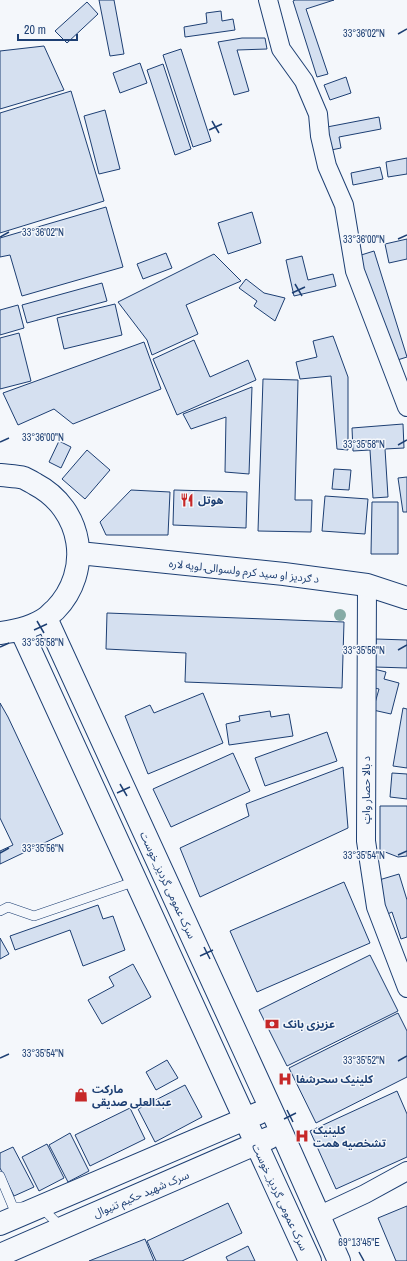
<svg xmlns="http://www.w3.org/2000/svg" width="407" height="1261" viewBox="0 0 407 1261" font-family="'Archivo Narrow','Noto Sans Arabic',sans-serif">
<rect width="100%" height="100%" fill="#f4f7fb"/>
<path fill="#d5e0f0" stroke="#1d3f73" d="M99 0H114L124 54 110 56Z
M295 0H334L306 9 328 74 317 77 293 1Z
M87 2 98 14 67 43 55 31Z
M221 11 222 21 233 19 235 30 185 37 184 27 207 23 206 13Z
M242 38H265L267 49 237 50 249 91 234 95 218 42Z
M44 46 64 90 0 109V51Z
M181 49 211 141 193 147 163 55Z
M140 63 147 83 120 93 113 73Z
M163 64 191 149 175 155 147 70Z
M346 77 351 93 330 100 324 85Z
M71 91 104 201 0 233V113Z
M105 110 120 169 99 174 84 116Z
M379 117 381 129 339 137 341 148 331 150 327 127Z
M407 158V174L388 177 386 162Z
M380 167 383 179 353 185 351 173Z
M106 207 123 267 22 296 10 255 0 257V238Z
M252 212 261 243 228 254 218 223Z
M407 239V259L389 263 385 244Z
M374 251 407 357 391 362 358 256Z
M166 253 172 268 143 279 137 264Z
M214 254 241 281 186 305 198 334 152 355 147 340 118 302Z
M302 256 308 280 333 274 336 286 294 296 286 260Z
M246 279 264 293 285 298 275 321 254 306 257 301 239 288Z
M102 283 107 301 27 323 22 305Z
M115 304 122 335 64 349 57 318Z
M18 305 24 328 0 335V310Z
M19 333 31 381 0 389V338Z
M333 336 348 377V450L337 449 331 376 300 379 296 362 317 357 313 341Z
M194 340 210 377 248 360 256 380 177 415 153 359Z
M144 342 161 389 73 424 54 409 18 425 3 393Z
M263 379 298 380 295 500H312L311 532 258 531Z
M252 387 249 474 225 472 226 417 191 429 183 414Z
M403 424 404 448 385 449 388 497 373 498 370 450 353 451 352 428Z
M59 441 71 447 61 468 49 462Z
M87 450 110 470 85 499 62 479Z
M334 469 351 470 349 490 332 489Z
M407 477V512H403L398 478Z
M131 490 170 492 168 535H106L100 522Z
M174 490 247 492 246 528 173 525Z
M325 496 368 499 365 534 322 531Z
M372 502H398V554H371Z
M107 613 344 622 342 688 185 682 186 653 106 649Z
M376 639 407 640V668L375 667Z
M374 669 386 672 384 679 399 683 391 714 373 710 379 689 370 687Z
M203 693 223 743 148 774 125 716 150 705 154 713Z
M0 703 8 717 63 834 0 864V851L13 845 0 818Z
M403 708 407 709V768L393 766Z
M270 711 271 717 289 714 293 736 229 745 226 724 240 721 239 716Z
M327 732 337 761 265 786 255 758Z
M233 753 250 791 171 827 153 789Z
M343 767 348 828 200 897 180 848 249 816 246 804Z
M392 773 407 774V799L390 797Z
M380 806H407V856L398 857 380 850Z
M399 874 407 900V937L401 939 392 912 381 917 379 880Z
M344 882 370 943 257 992 230 931Z
M98 905 103 919 113 916 125 950 83 966 70 930 15 950 10 936Z
M0 938 9 954 0 959Z
M370 955 398 1011 287 1066 259 1010Z
M133 964 151 997 102 1024 88 1000 114 986 109 977Z
M398 1013 407 1031V1077L316 1123 289 1068Z
M167 1060 178 1078 156 1090 146 1072Z
M185 1085 202 1117 155 1142 138 1109Z
M397 1091 407 1114V1157L336 1189 310 1131Z
M130 1108 145 1139 90 1166 75 1135Z
M70 1133 89 1171 68 1182 49 1145Z
M47 1144 64 1178 39 1191 22 1157Z
M13 1147 34 1187 14 1196 0 1168V1153Z
M228 1203 242 1233 182 1261H156L147 1241Z
M407 1206V1261H396L378 1218Z
M145 1239 154 1261H89Z
M248 1246 255 1261H228L226 1257Z"/>
<g fill="none" stroke-linecap="round" stroke-linejoin="round">
<g stroke="#1d3f73" stroke-width="10">
<path id="lane" d="M0 911 8 907 34 916 136 881
M0 1176 13 1207H24
M41 1207 62 1228"/>
</g>
<g stroke="#1d3f73" stroke-width="20">
<path id="street" d="M268 0 281 49 304 81 318 114 320 136 327 166 344 205 355 271 407 407
M367 585 366 841 376 907 407 988
M318 1216 365 1194 407 1171"/>
</g>
<g stroke="#1d3f73" stroke-width="24">
<path id="highway" d="M0 475C8 476 17 476 24 478 28 480 32 482 35 484 83 509 93 571 55 610 52 612 49 616 46 618 32 628 16 631 0 633
M79 553 284 574 367 585 407 598
M46 618 282 1133 339 1261
M21 630 310 1261
M0 1224 259 1113
M0 1255 269 1138"/>
</g>
<use href="#lane" stroke="#f4f7fb" stroke-width="9"/>
<use href="#street" stroke="#f4f7fb" stroke-width="18"/>
<use href="#highway" stroke="#f4f7fb" stroke-width="22"/>
</g>
<circle fill="#86aba6" cx="340" cy="615" r="6"/>
<path fill="none" stroke="#1d3f73" stroke-width="1.5" d="M398 34 407 29M212 121 219 133M209 130 222 124M0 237 9 232M398 239 407 235M295 284 302 296M292 293 305 287M0 442 9 438M398 445 407 440M37 621 44 633M34 630 47 624M0 647 9 643M398 650 407 645M120 784 127 796M117 793 130 787M0 853 9 848M398 855 407 851M204 947 210 959M200 956 213 950M0 1058 9 1054M398 1061 407 1056M287 1110 293 1122M284 1119 296 1113M359 1252 364 1261"/>
<defs>
<g id="restaurant-bare" transform="scale(1.08)"><path d="M-5-6h1v4h1v-4h1v4h1v-4h1v5L-1.5 .5V6h-2V.5L-5-1ZM5-6V6H3V1.5H1.5Q1.5-4 5-6Z" fill="#c62828" stroke="#f4f7fb" stroke-width="2.5" paint-order="stroke"/></g>
<g id="bank-bare" transform="scale(1.08)"><path d="M-6-4H6V4H-6ZM0-2.3a2.3 2.3 0 1 0 0 4.6a2.3 2.3 0 1 0 0-4.6Z" fill="#c62828" stroke="#f4f7fb" stroke-width="2.5" paint-order="stroke"/></g>
<g id="hospital-bare" transform="scale(1.08)"><path d="M-5-5h3v3.5h4V-5h3V5h-3V1.5h-4V5h-3Z" fill="#c62828" stroke="#f4f7fb" stroke-width="2.5" paint-order="stroke"/></g>
<g id="shop-bare" transform="scale(1.08)"><path d="M-5-2.5h2.3a2.7 3.5 0 0 1 5.4 0H5L5.5 6h-11ZM-1.5-2.5h3a1.5 2.3 0 0 0-3 0Z" fill="#c62828" stroke="#f4f7fb" stroke-width="2.5" paint-order="stroke"/></g>
</defs>
<g fill-rule="evenodd">
<use href="#restaurant-bare" x="187" y="500"/>
<use href="#bank-bare" x="272" y="1024"/>
<use href="#hospital-bare" x="285" y="1079"/>
<use href="#shop-bare" x="81" y="1095"/>
<use href="#hospital-bare" x="302" y="1136"/>
</g>
<g text-anchor="middle" dominant-baseline="central" stroke-width="3" stroke-linejoin="round" paint-order="stroke">
<g font-size="11" font-weight="bold" fill="#1d3f73" stroke="#f4f7fb" text-anchor="start">
<text x="198" y="500">هوتل</text>
<text x="283" y="1024">عزیزی بانک</text>
<text x="296" y="1079">کلینیک سحرشفا</text>
<text x="92" y="1089">مارکت<tspan x="92" dy="13">عبدالعلی صدیقی</tspan></text>
<text x="313" y="1130">کلینیک<tspan x="313" dy="13">تشخصیه همت</tspan></text>
</g>
<g font-size="11" fill="#1d3f73" stroke="#f4f7fb">
<text transform="translate(244 571) rotate(6)">د ګردیز او سید کرم ولسوالۍ لویه لاره</text>
<text transform="translate(366 790) rotate(-90)">د بالا حصار واټ</text>
<text transform="translate(168 885) rotate(65)">سرک عمومی گردیز_خوست</text>
<text transform="translate(141 1194) rotate(-23)">سرک شهید حکیم تنیوال</text>
<text transform="translate(280 1197) rotate(65)">سرک عمومی گردیز_خوست</text>
</g>
</g>
<g font-size="10" text-anchor="middle" fill="#1d3f73" stroke="#f4f7fb" stroke-width="3" stroke-linejoin="round" paint-order="stroke">
<text x="364" y="37">33°36'02"N</text>
<text x="43" y="236">33°36'02"N</text>
<text x="364" y="243">33°36'00"N</text>
<text x="43" y="441">33°36'00"N</text>
<text x="364" y="448">33°35'58"N</text>
<text x="43" y="646">33°35'58"N</text>
<text x="364" y="654">33°35'56"N</text>
<text x="43" y="852">33°35'56"N</text>
<text x="364" y="859">33°35'54"N</text>
<text x="43" y="1057">33°35'54"N</text>
<text x="364" y="1064">33°35'52"N</text>
<text x="359" y="1246">69°13'45"E</text>
</g>
<path d="M18 34v6h59v-6" fill="none" stroke="#1d3f73" stroke-width="2"/>
<text x="24" y="34" font-size="12" fill="#1d3f73" stroke="#f4f7fb" stroke-width="3" paint-order="stroke">20 m</text>
</svg>
